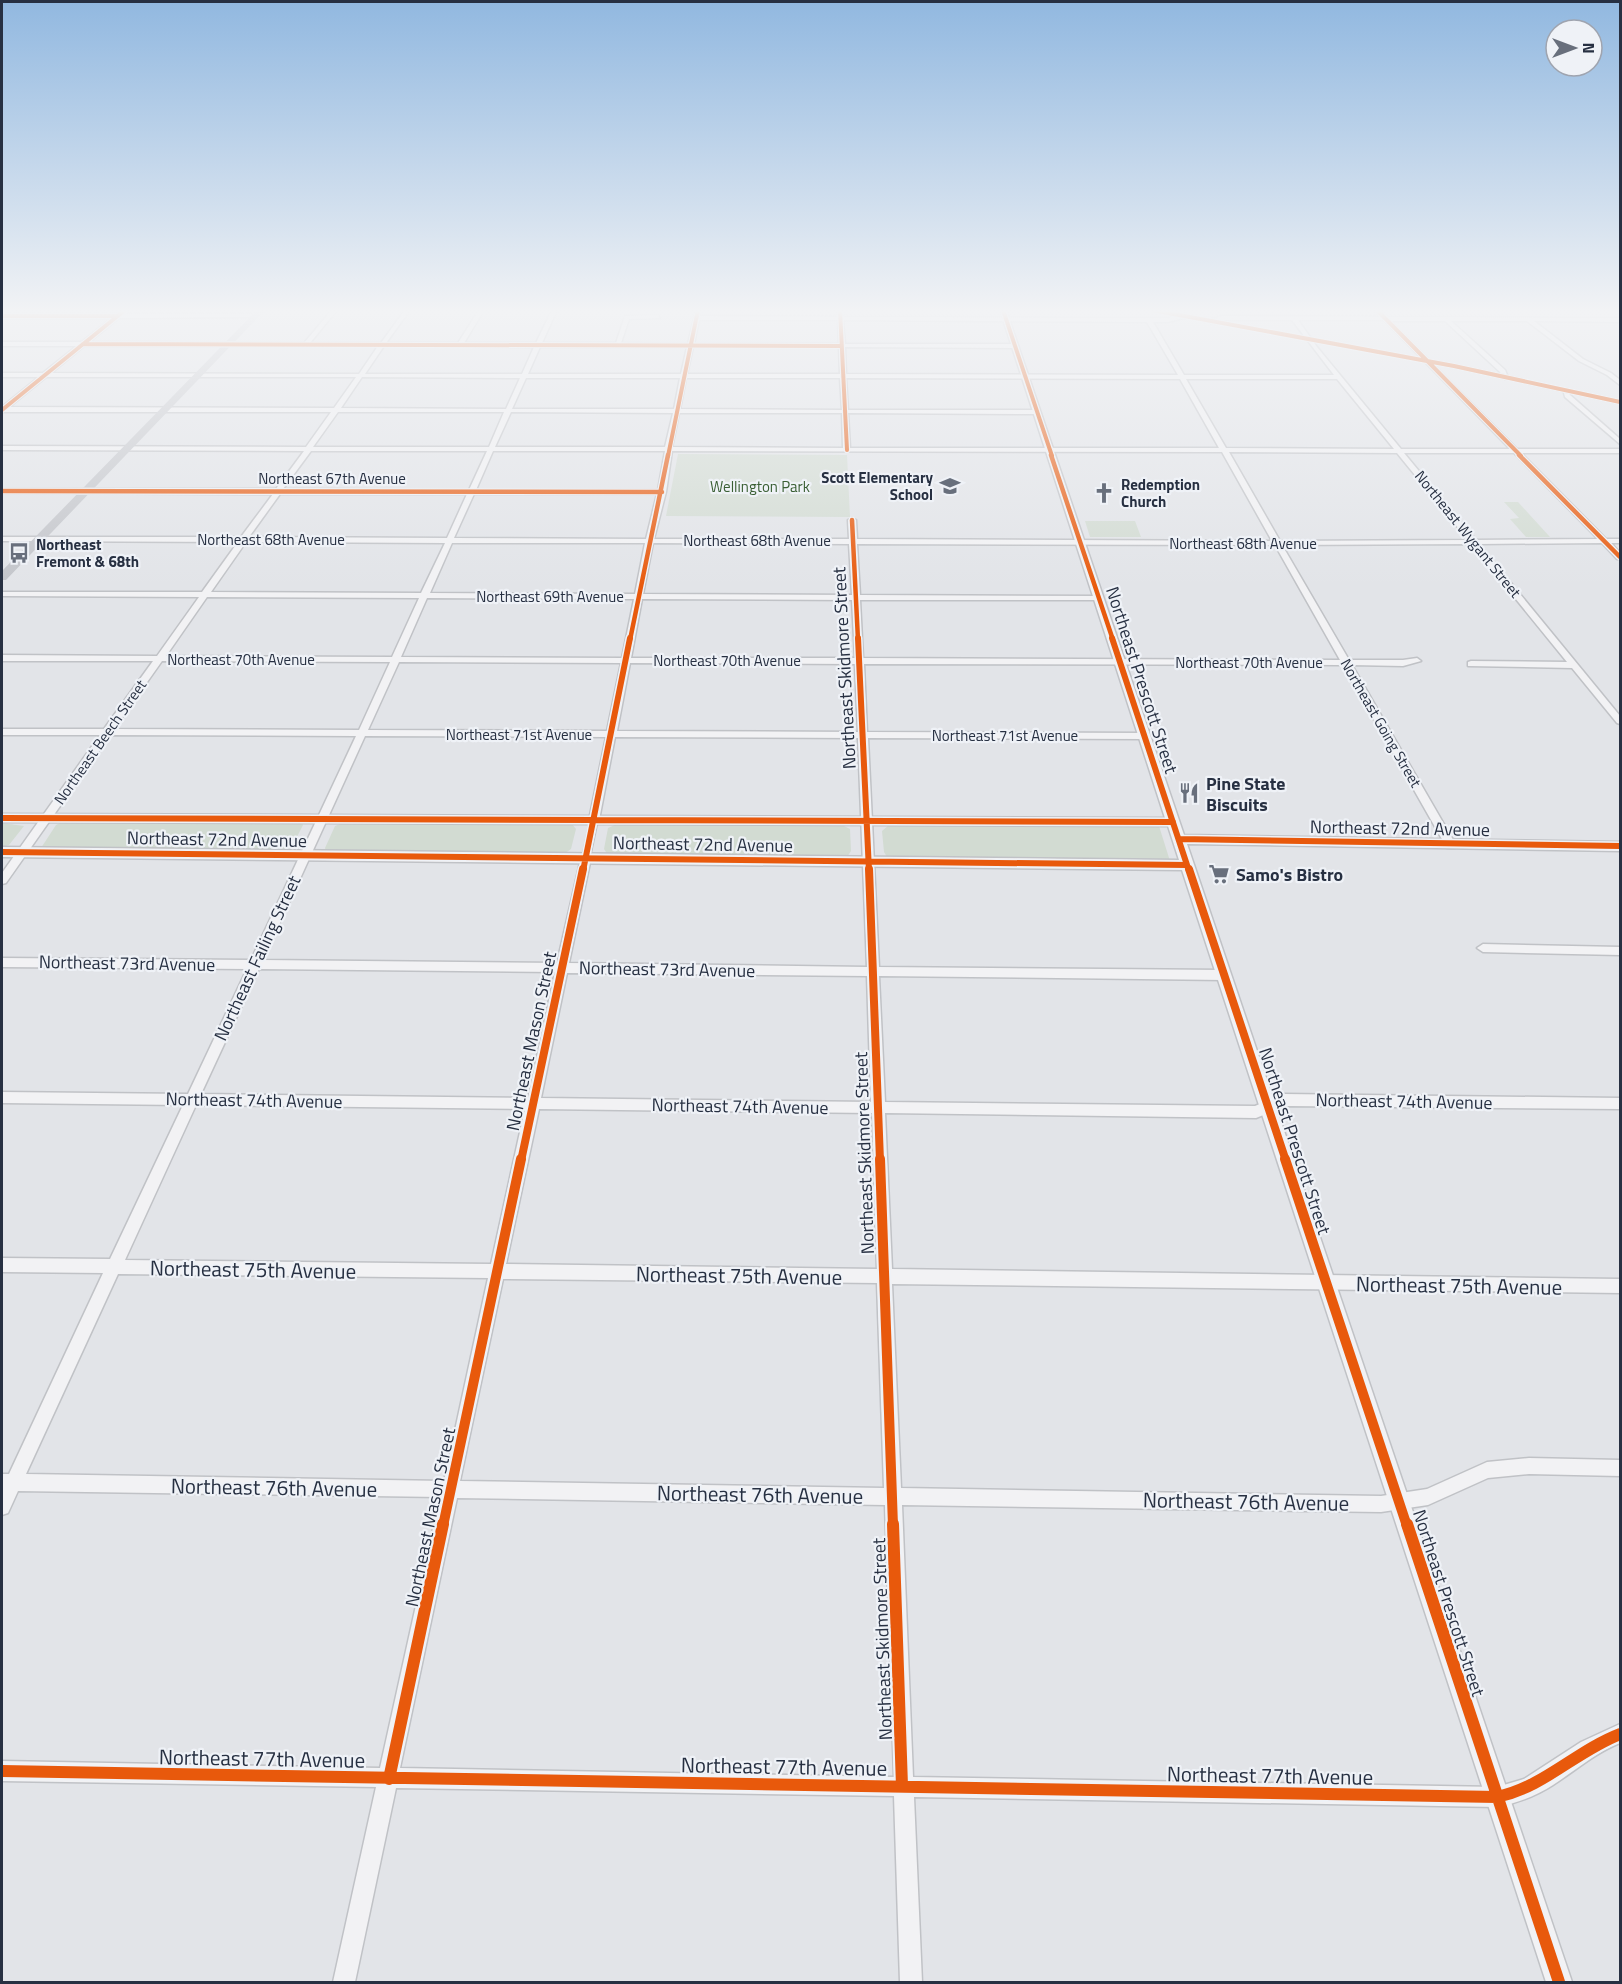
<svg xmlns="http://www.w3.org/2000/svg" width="1622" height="1984" viewBox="0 0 1622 1984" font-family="'Titillium Web',sans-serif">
<rect width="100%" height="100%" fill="#e2e4e8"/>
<path fill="#d2dbd2" d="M678 454 847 455 850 517 666 516Z
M1504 502H1518L1550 537H1526L1510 519 1519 518Z
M1085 521H1135L1141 537H1090Z
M62 822 302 823 303 825 290 851 41 848 56 825Z
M345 822 572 824 576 829 571 849 564 854 326 851 325 848 335 826Z
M2 823 24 826 9 845 2 847Z
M617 824 842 825 850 829 851 851 847 857 608 855 604 849 608 828Z
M889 825 1159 826 1170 861 887 857 884 852 882 831Z"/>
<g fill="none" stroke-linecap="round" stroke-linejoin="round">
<g stroke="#c0c2c6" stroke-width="10">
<path id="pedestrian" d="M586 858 594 820"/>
</g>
<g stroke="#c0c2c6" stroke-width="3">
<path id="minor" d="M332 310H337L310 343H381L405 310H410L386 343H458L479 310H484L464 343H536L552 310H557L542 343H616L625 316 658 315 660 318 629 319 621 343 688 344 696 310H701L699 316 838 317V310H842L843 317 1168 318 1185 314 1187 317 1168 322H1153L1184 375H1334L1292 320H1221L1211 323 1208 321 1221 316 1381 317 1374 310H1380L1387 317 1620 318V322L1534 321 1583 359 1611 373 1620 380V385L1607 375 1579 361 1527 321H1451L1505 370 1508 377 1505 379 1502 377 1500 372 1445 321H1390L1517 449H1620V453H1521L1606 539H1620V543H1611L1620 553V559H1617L1602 543 1479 544 1620 716V724L1617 723 1572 668 1468 666V662L1471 661 1567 662 1471 544 1282 545 1349 660H1403L1417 658 1421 661 1403 666 1352 665 1456 845 1455 848H1447L1343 665 864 664 867 732 1145 733 1150 736 1145 739 868 738 879 967 1224 970 1228 972 1230 975 1228 978 1224 980 879 976 885 1102 1255 1106 1284 1094 1620 1098V1109L1285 1106 1256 1118 885 1113 892 1269 1620 1279V1293L892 1284 901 1488 1381 1496 1427 1489 1487 1462 1529 1458 1620 1460V1476L1529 1474 1488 1478 1428 1505 1381 1512 902 1505 913 1777 1497 1787 1524 1779 1581 1742 1620 1724V1743C1595 1753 1576 1770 1553 1785 1536 1796 1517 1803 1497 1807L914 1797 922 1982H900L894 1796 396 1788 355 1982H333L376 1787 2 1781V1761L380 1768 440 1497 18 1491 8 1513 2 1515V1474H9L103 1273 2 1272V1258L110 1259 183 1105 2 1103V1092L188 1094 247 969 2 967V958L251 960 356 736 110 735 6 883 2 884V873L100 735H2V729H104L153 661H2V655L157 656 199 597 2 596V592H202L238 542 2 541V537H241L273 494 2 493V489H276L304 451 2 450V446L306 447 331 412H2V407L39 377H2V373H43L77 346H2V342H82L112 318H2V314H116L120 312 123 314H254L256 317 119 318 89 342 304 343ZM699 320H838L839 344H694ZM843 320 1147 322 1178 375 846 374 845 347 1015 348 1018 346 1015 344H845ZM1298 320H1384L1510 449H1401L1317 347ZM84 346H378L359 374 51 373ZM384 346 534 347 522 374H365ZM540 347H687L681 374H528ZM693 347H839L840 374H687ZM46 377H356L334 408 9 407ZM362 377 520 378 506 409 341 408ZM526 378H680L674 409H512ZM686 378H840L842 410 680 409ZM846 378 1180 379 1219 448H850L848 413 1037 414 1040 412 1037 410H848ZM1186 379H1337L1394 449 1226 448ZM338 412H504L489 447H313ZM511 412 673 413 665 447H495ZM679 413H842L843 448 672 447ZM311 451H487L469 490 283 489ZM493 451H665L658 490H476ZM672 451 1222 452 1272 541 857 539 856 520 852 518 848 520 849 539H654L666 492ZM1229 452 1397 453 1468 540 1280 541ZM1404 453H1514L1598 539 1476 540ZM280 494H467L447 538 249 537ZM474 494H657L646 539 454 538ZM246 542 445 543 421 593 211 592ZM452 543H645L635 594 430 593ZM653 543 849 544 852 595 643 594ZM857 544 1275 545 1340 660 863 658 860 600H1099L1103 598 1099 596 860 595ZM207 597 419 598 392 657 166 656ZM427 598 634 599 622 658 401 657ZM642 599 852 600 855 658H631ZM162 661 390 662 359 730 114 729ZM399 662 621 663 607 731 368 730ZM630 663 855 664 858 732 617 731ZM365 736 606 737 589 820 594 824 599 820 615 737 858 738 867 967 569 963 591 858 586 854 581 858 557 963 263 960ZM259 969 555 972 528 1098 201 1094ZM567 973 867 976 871 1102 541 1098ZM196 1105 525 1109 491 1264 125 1260ZM539 1109 872 1113 877 1269 506 1264ZM118 1274 488 1278 444 1481 26 1474ZM503 1279 877 1283 884 1488 460 1481ZM457 1498 885 1505 894 1777 400 1768Z
M1563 389H1567L1570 395 1620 439V444L1565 397Z
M1483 944 1620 947V955L1483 952 1477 948Z"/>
</g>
<g stroke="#c0c2c6" stroke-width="3">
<path id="tertiary" d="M1000 310H1006L1184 835 1620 842V851L1187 844 1572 1982H1546L1182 870 2 857V847L1179 860 1168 826 2 822V814L1165 818Z"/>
</g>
<use href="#pedestrian" stroke="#f2f2f4" stroke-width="8"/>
<use href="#minor" fill="#f2f2f4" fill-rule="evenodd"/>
<use href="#tertiary" fill="#f2f2f4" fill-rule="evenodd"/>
<path fill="#c3c5ca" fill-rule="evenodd" d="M257 310H265L6 580H2V571Z
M1148 310H1163L1454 363 1620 399V405L1454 369Z"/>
<g stroke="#eff2f7" stroke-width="6">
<path id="cycleway-far5" d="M840 310 847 450
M1003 310 1052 456
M1152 310 1454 366 1620 402
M1377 310 1521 456
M2 316H117
M83 344 841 346
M2 410 125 310
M668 456 698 310"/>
</g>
<g stroke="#eff2f7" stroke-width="7">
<path id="cycleway-far4" d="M1051 455 1113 640
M1519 455 1620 557
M2 491 662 492
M852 520 858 640
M630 640 668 455"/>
</g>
<g stroke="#eff2f7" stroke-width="9">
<path id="cycleway-far3" d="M858 638 869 871
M1112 638 1189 871
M2 818 1173 822
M1179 839 1620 846
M2 852 1187 865
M583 871 630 638"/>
</g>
<g stroke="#eff2f7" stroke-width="11">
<path id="cycleway-far2" d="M869 869 880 1161
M1189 869 1286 1161
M521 1161 583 869"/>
</g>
<g stroke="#eff2f7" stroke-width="14">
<path id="cycleway-far1" d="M880 1159 893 1526
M1285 1159 1407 1526
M443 1526 521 1159"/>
</g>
<g stroke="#eff2f7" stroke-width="16">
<path id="cycleway" d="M893 1524 902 1786
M1407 1524 1559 1982
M2 1771 1497 1797C1544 1787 1576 1751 1620 1734
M389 1779 443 1524"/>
</g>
<use href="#cycleway-far5" stroke="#e8590c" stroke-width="4"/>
<use href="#cycleway-far4" stroke="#e8590c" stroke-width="4.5"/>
<use href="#cycleway-far3" stroke="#e8590c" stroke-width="6"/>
<use href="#cycleway-far2" stroke="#e8590c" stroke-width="8"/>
<use href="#cycleway-far1" stroke="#e8590c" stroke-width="10"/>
<use href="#cycleway" stroke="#e8590c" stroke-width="12"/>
</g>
<linearGradient id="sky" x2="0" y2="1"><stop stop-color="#91b8e0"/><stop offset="0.53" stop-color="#f2f3f5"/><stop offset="1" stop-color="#f2f3f5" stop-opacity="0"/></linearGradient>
<rect width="1622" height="587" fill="url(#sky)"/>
<defs>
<g id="school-bare" transform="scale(1.62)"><path d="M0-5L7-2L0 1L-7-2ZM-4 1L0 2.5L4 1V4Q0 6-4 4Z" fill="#686f7c" stroke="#eff2f7" stroke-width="2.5" paint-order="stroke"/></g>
<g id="church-bare" transform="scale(1.62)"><path d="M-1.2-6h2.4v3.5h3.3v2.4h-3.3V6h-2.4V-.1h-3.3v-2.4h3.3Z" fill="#686f7c" stroke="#eff2f7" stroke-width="2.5" paint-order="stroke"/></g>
<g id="bus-bare" transform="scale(1.62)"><path d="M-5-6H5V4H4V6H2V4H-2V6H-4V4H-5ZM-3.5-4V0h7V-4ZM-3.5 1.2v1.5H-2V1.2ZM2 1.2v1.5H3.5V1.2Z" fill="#686f7c" stroke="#eff2f7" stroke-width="2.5" paint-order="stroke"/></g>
<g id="restaurant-bare" transform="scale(1.62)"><path d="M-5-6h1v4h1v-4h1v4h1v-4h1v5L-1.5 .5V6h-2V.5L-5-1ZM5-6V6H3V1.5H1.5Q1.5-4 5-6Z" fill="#686f7c" stroke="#eff2f7" stroke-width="2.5" paint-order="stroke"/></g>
<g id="supermarket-bare" transform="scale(1.62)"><path d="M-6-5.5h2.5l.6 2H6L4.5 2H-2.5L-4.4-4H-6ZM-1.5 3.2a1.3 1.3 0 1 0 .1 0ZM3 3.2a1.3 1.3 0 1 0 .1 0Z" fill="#686f7c" stroke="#eff2f7" stroke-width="2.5" paint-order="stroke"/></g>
</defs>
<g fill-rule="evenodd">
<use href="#school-bare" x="950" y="486"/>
<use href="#church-bare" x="1104" y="493"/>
<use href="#bus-bare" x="19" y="553"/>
<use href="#restaurant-bare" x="1189" y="793"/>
<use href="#supermarket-bare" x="1219" y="874"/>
</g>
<g text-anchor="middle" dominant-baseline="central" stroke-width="4.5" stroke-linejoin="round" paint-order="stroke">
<g font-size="15" font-weight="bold" fill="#273042" stroke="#eff2f7" text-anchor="start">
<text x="933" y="477" text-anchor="end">Scott Elementary<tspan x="933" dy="17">School</tspan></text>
<text x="1121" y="484">Redemption<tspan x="1121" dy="17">Church</tspan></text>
<text x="36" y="544">Northeast<tspan x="36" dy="17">Fremont &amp; 68th</tspan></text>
</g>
<g font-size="15" fill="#273042" stroke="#eff2f7">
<text x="332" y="478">Northeast 67th Avenue</text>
<text transform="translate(1468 534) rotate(51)">Northeast Wygant Street</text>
<text x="271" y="539">Northeast 68th Avenue</text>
<text x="757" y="540">Northeast 68th Avenue</text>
<text x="1243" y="543">Northeast 68th Avenue</text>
<text x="550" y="596">Northeast 69th Avenue</text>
<text x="241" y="659">Northeast 70th Avenue</text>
<text x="727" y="660">Northeast 70th Avenue</text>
<text x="1249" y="662">Northeast 70th Avenue</text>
<text transform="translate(1381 723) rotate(60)">Northeast Going Street</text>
<text x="519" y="734">Northeast 71st Avenue</text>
<text x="1005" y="735">Northeast 71st Avenue</text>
<text transform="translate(100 742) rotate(-55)">Northeast Beech Street</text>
</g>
<g font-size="15" fill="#3a5f34" stroke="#eff2f7">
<text x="760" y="486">Wellington Park</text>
</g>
<g font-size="18" fill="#273042" stroke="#eff2f7">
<text transform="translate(844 668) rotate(-93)">Northeast Skidmore Street</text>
<text transform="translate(1142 680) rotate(72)">Northeast Prescott Street</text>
<text transform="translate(1400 828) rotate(1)">Northeast 72nd Avenue</text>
<text transform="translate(217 839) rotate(1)">Northeast 72nd Avenue</text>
<text transform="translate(703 844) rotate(1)">Northeast 72nd Avenue</text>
<text transform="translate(257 958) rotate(-65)">Northeast Failing Street</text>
<text transform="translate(127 963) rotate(1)">Northeast 73rd Avenue</text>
<text transform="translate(667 969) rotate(1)">Northeast 73rd Avenue</text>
<text transform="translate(531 1041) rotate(-78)">Northeast Mason Street</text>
<text transform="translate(254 1100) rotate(1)">Northeast 74th Avenue</text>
<text transform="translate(1404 1101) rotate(1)">Northeast 74th Avenue</text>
<text transform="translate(740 1106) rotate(1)">Northeast 74th Avenue</text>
<text transform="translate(1295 1141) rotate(72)">Northeast Prescott Street</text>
<text transform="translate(864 1153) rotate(-92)">Northeast Skidmore Street</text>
<text transform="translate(430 1517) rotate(-78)">Northeast Mason Street</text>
<text transform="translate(1449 1603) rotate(72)">Northeast Prescott Street</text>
<text transform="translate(882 1639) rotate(-92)">Northeast Skidmore Street</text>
</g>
<g font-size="18" font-weight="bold" fill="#273042" stroke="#eff2f7" text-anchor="start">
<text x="1206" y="783">Pine State<tspan x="1206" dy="21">Biscuits</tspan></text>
<text x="1236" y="874">Samo's Bistro</text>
</g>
<g font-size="21" fill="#273042" stroke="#eff2f7">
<text transform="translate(253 1269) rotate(1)">Northeast 75th Avenue</text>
<text transform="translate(739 1275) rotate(1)">Northeast 75th Avenue</text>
<text transform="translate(1459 1285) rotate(1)">Northeast 75th Avenue</text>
<text transform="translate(274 1487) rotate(1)">Northeast 76th Avenue</text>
<text transform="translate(760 1494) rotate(1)">Northeast 76th Avenue</text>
<text transform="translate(1246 1501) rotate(1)">Northeast 76th Avenue</text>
<text transform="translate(262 1758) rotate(1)">Northeast 77th Avenue</text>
<text transform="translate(784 1766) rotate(1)">Northeast 77th Avenue</text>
<text transform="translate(1270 1775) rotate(1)">Northeast 77th Avenue</text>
</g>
</g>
<rect width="1622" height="1984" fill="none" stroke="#273042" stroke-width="6"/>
<g transform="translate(1574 48) rotate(90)"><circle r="28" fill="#eff2f7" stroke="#9fa4af" stroke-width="1.5"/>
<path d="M0-4.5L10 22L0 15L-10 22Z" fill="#686f7c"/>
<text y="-9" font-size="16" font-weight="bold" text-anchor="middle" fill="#273042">N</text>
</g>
</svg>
